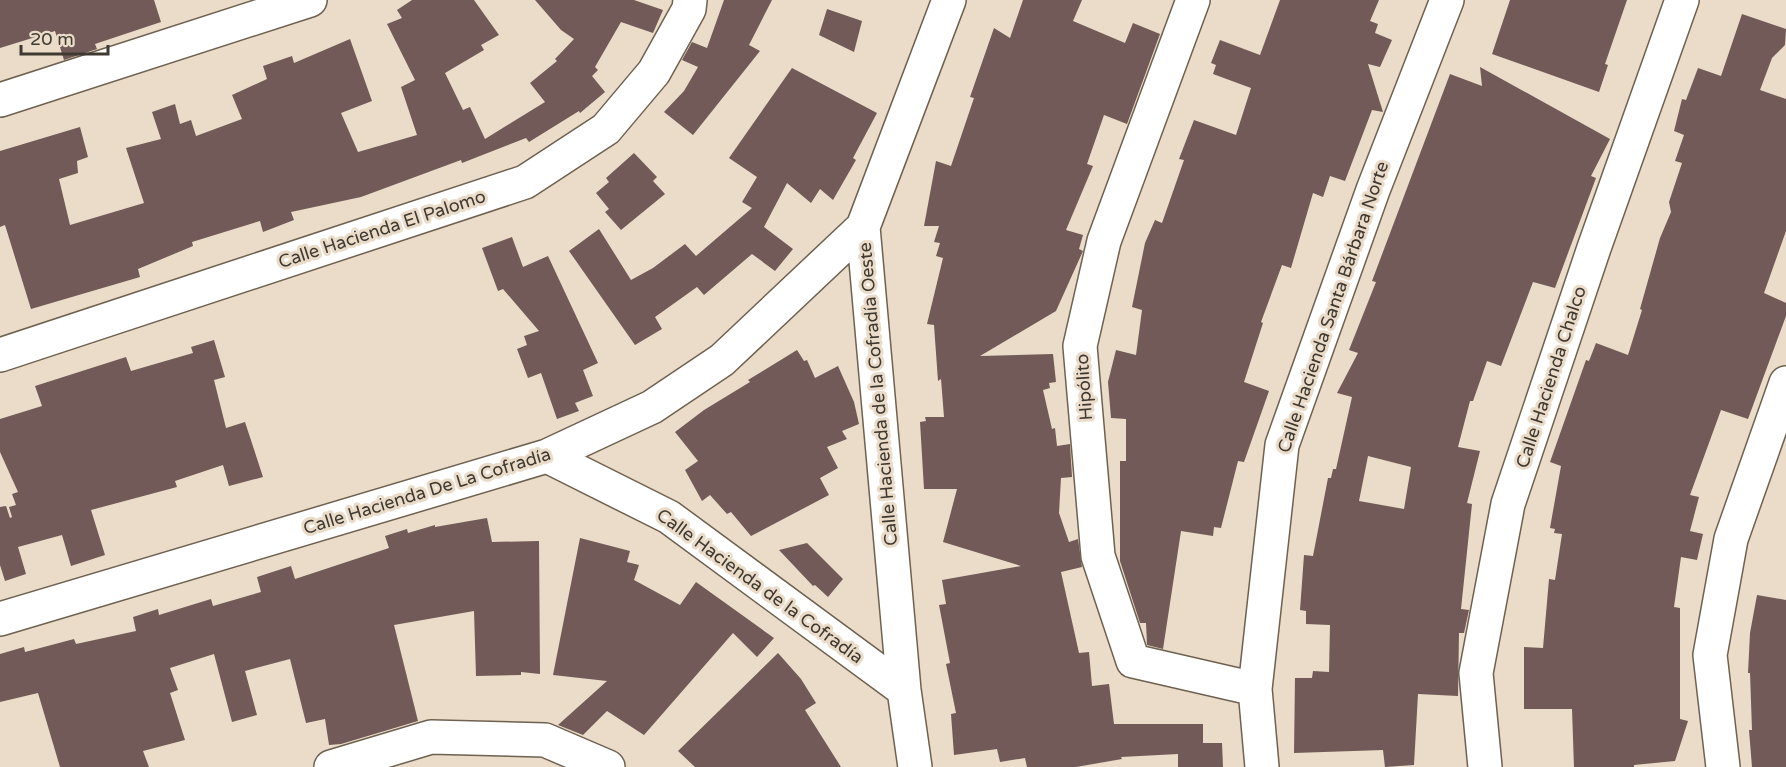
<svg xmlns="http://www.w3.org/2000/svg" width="1786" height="767" viewBox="0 0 1786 767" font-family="'Varela Round',sans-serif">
<rect width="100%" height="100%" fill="#eadcc8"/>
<path fill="#715a57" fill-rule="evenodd" d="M0 0H154L161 22 95 44 97 49 64 60 55 31 0 48Z
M412 0H474L499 35 481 45 484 50 445 73 463 110 470 107 485 139 545 102 530 83 557 61 555 59 574 39 561 30 535 0H634L663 10 653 33 621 22 595 67 598 70 592 76 605 92 580 113 579 111 529 142 526 138 462 163 461 160 361 197 291 212 294 220 263 232 260 221 192 242 193 246 138 269 140 277 31 309 5 225 0 227V151L80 127 88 157 77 161 78 173 59 179 70 225 144 203 126 148 161 139 152 112 175 104 180 124 191 120 196 136 242 119 232 95 267 79 263 66 292 56 294 63 350 39 372 101 341 113 358 152 417 135 401 87 415 80 387 24 402 18 397 10Z
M724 0H772L749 45 760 51 693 135 664 112 684 91 698 67 682 60 692 42 707 48Z
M1023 0H1082L1073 21 1125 43 1133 23 1160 34 1127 124 1104 115 1087 164 1093 166 1066 230 1083 235 1079 249 1083 251 1056 311 980 356 1053 354 1056 382 1049 383 1050 388 1043 390 1052 429 1055 428 1057 446 1070 444 1072 477 1061 478 1059 513 1069 542 1078 539 1082 567 1061 572 1079 653 1089 652 1092 686 1109 684 1114 724H1203V743H1222L1223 767H1178V754L1121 757 1122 759 1076 767H1027L1025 758 1000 762 997 749 954 755 951 714 956 713 946 664 950 663 939 605 946 604 942 580 1021 566 943 542 957 489H924L920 422 926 421 925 417H944L941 379 938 381 934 325 927 324 943 258 936 256 940 243 934 242 939 226H924L936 161 951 166 974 98 970 97 994 28 1010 38Z
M1280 0H1379L1370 21 1378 24 1375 33 1392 40 1380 67 1368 64 1383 112 1372 110 1345 181 1330 176 1323 197 1313 193 1291 268 1282 265 1261 322 1263 323 1244 382 1269 391 1244 462 1238 461 1221 528 1214 527 1213 536 1181 531 1163 649 1147 645 1146 623H1140L1120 561V461H1126V419L1111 418 1108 382 1116 350 1136 355 1142 310 1132 307 1145 243 1155 220 1162 223 1184 160 1179 159 1194 120 1236 135 1251 88 1213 74 1216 65 1211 63 1220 40 1260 55Z
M1510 0H1627L1605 64 1608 65 1599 92 1492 54Z
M827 9 862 21 854 52 819 35Z
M1742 14 1786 29 1785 45 1772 58 1760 90 1786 99V231L1764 293 1786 303V316L1748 419 1721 410 1690 495 1699 497 1690 531 1703 534 1697 560 1681 557 1674 607 1680 608V719L1688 721 1675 761 1634 765V767H1574L1572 709H1524V647L1543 648 1549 579 1555 580 1562 534 1554 533 1555 529 1550 528 1561 466 1550 462 1586 360 1589 361 1596 343 1628 355 1642 310 1640 309 1660 238 1671 212 1669 202 1682 163 1675 161 1684 135 1674 131 1682 99 1686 100 1698 68 1721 76Z
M1480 67 1610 139 1591 176 1596 178 1555 288 1533 282 1501 366 1487 361 1473 401H1470L1458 447 1480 451 1467 503 1472 504 1461 609 1469 610 1464 633H1459L1458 696 1418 694 1414 765 1385 767 1383 750 1294 753 1295 678H1312L1313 671 1329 672 1330 625 1306 624V611L1300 610 1304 555 1313 556 1328 478H1331L1333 469H1336L1352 397 1337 393 1358 353 1349 350 1376 282 1372 281 1450 74 1482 86ZM1368 456 1411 467 1404 509 1359 501Z
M792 68 877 113 853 158 856 160 833 200 820 189 811 203 787 183 764 227 793 249 775 271 752 254 704 295 697 287 655 317 662 329 635 345 569 251 599 229 631 280 653 268 685 244 696 256 752 208 742 202 757 177 729 158Z
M634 153 657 177 653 181 665 194 621 230 605 212 609 209 596 193 609 182 606 178Z
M512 237 523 267 548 256 598 363 583 370 593 396 575 403 579 411 557 419 541 373 528 378 517 349 527 345 524 336 539 331 503 289 498 291 482 248Z
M214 340 225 377 214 380 226 428 245 422 263 477 229 486 223 465 175 481 177 487 91 510 105 555 71 566 62 535 18 547 26 574 5 581 0 565V507L6 506 10 518 12 517 9 507 16 505 12 494 18 492 0 452V419L42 406 35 386 126 357 131 371 193 353 191 347Z
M797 350 804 361 807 360 815 378 838 366 854 402 859 424 842 431 847 439 827 447 838 468 820 478 829 495 751 536 731 512 727 514 710 495 702 501 685 470 698 461 675 432 704 410 750 382 748 380Z
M487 518 492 542 539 541 540 674 521 672V675L476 676 474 611 394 625 418 721 341 744 329 745 325 719 306 723 290 659 245 671 257 715 232 722 214 654 170 668 178 690 170 693 185 740 143 751 149 767H60L38 693 0 702V654L24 647 25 652 74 639 76 644 136 631 133 617 158 609 159 615 211 599 213 606 261 592 257 577 291 566 295 579 389 548 385 536 407 529 408 533 435 525V527Z
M580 538 630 551 627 562 639 565 634 580 680 605 696 582 774 638 757 657 733 633 644 735 607 711 583 735 558 725 607 681 553 675Z
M807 543 843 579 828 597 815 585 813 586 779 550Z
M1757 595 1786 600V767H1752L1749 730H1752L1750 673H1748L1750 633Z
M778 653 801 679 816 703 805 710 841 767H695L678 751Z"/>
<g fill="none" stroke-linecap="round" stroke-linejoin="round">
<g stroke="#6e6150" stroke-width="36">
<path id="minor" d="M1193 0 1104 241 1080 346 1098 556 1133 661 1255 689
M0 100 310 0
M0 355 525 182 606 129 654 72 689 9 690 0
M547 456 669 517 904 690
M0 619 547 456 652 407 722 360 863 227
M331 767 431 737 545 740 608 767
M915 767 904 690 863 227 949 0
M1262 767 1255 689 1282 445 1373 190 1447 0
M1485 767 1476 673 1508 504 1594 248 1682 0
M1723 767 1710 655 1731 539 1786 383"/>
</g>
<use href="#minor" stroke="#fff" stroke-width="33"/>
</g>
<g text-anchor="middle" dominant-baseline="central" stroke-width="6" stroke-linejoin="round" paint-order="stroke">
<g font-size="18" fill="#3f3931" stroke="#eadcc8">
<text transform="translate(382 229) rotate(-18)">Calle Hacienda El Palomo</text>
<text transform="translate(1333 307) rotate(-71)">Calle Hacienda Santa Bárbara Norte</text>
<text transform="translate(1551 377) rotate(-72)">Calle Hacienda Chalco</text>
<text transform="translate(1084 387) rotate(-94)">Hipólito</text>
<text transform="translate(878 394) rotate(-95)">Calle Hacienda de la Cofradía Oeste</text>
<text transform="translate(427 491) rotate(-17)">Calle Hacienda De La Cofradía</text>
<text transform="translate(760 586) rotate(36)">Calle Hacienda de la Cofradía</text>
</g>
</g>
<path d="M21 45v9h87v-9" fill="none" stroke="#3f3931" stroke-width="3"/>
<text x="30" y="45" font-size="18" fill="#3f3931" stroke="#eadcc8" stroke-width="4.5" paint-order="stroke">20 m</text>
</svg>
